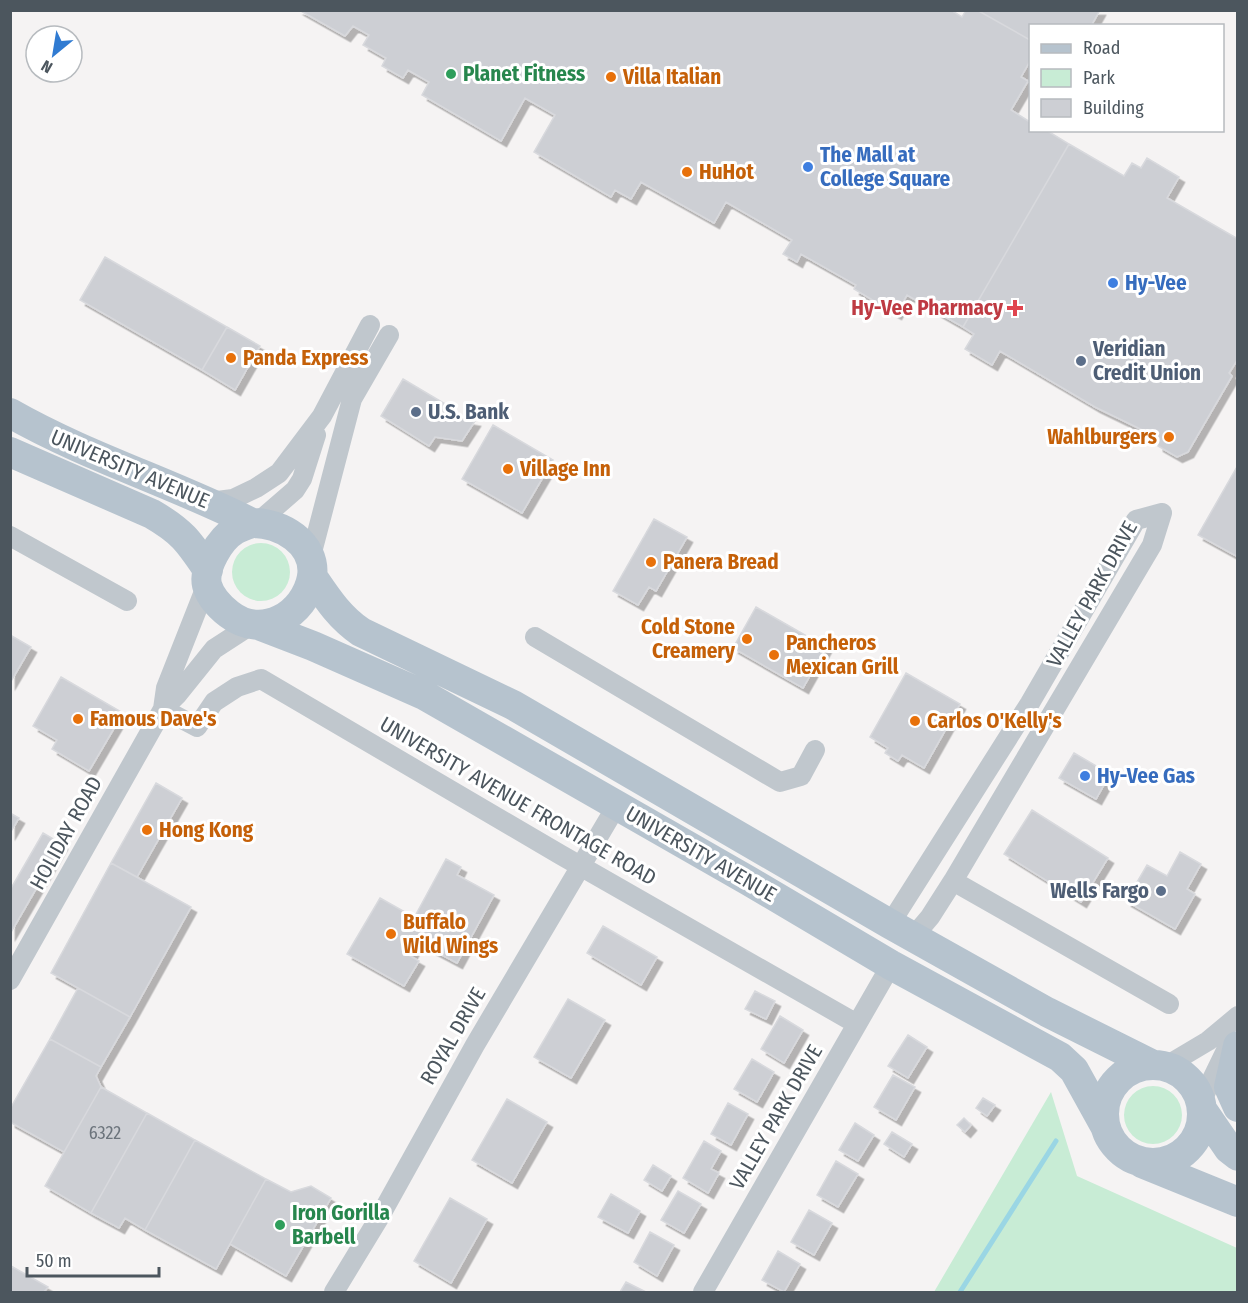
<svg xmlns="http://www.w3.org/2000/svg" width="1248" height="1303" viewBox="0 0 1248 1303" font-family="'Fira Sans Condensed',sans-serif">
<defs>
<filter id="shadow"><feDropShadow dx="5.5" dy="5.5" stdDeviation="0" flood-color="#0004"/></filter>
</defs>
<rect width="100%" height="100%" fill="#f5f3f3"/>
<path fill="#c8ecd5" d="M232 572a29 29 0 1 1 58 0a29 29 0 1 1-58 0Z
M1124 1115a29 29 0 1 1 58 0a29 29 0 1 1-58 0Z
M1051 1092 1077 1176 1237 1248V1292H934Z"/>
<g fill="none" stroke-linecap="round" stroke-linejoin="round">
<path stroke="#9ad6e4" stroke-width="5" d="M960 1292 1056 1141"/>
</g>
<path fill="#cdcfd4" stroke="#d8d9dd" stroke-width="1.5" filter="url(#shadow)" d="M299 10H951L962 17 966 10H977L1030 40V61L1021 77 1028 81 1011 110 1030 122V130H1046L1069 144 963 327 907 295 896 314 854 289 856 285 801 254 797 262 783 254 792 240 726 202 714 223 641 182 631 199 615 190 611 197 534 152 555 115 525 98 501 141 422 95 429 82 408 70 403 78 382 66 386 58 363 45 369 35 353 26 345 36Z
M977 10H1100L1091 26H1030V40Z
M1069 144 1124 176 1132 163 1141 168 1147 158 1179 177 1167 198 1238 239V359L1229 373 1232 376 1188 452 1177 457 1158 446 1157 437 1095 407 1000 351 992 365 965 349 974 334 963 327Z
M105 257 227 327 202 370 80 300Z
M227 327 260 346 235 390 202 370Z
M403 379 452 408 447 416 475 421 462 441 435 437 429 446 381 416Z
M493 425 553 460 522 513 462 479Z
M1238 465V557L1198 535Z
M654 519 687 537 656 591 649 587 638 605 613 591Z
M756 607 826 647 803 688 733 648Z
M10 635 31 647 10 683Z
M906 673 960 704 924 768 902 755 898 761 885 753 888 748 870 737Z
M61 677 123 713 89 771 52 749 57 740 33 726Z
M1074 753 1110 774 1096 799 1059 778Z
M156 783 182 798 137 877 111 863Z
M1032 810 1108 858 1081 902 1004 854Z
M10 813 19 818 10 833Z
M43 833 62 844 10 934V890Z
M1180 852 1201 864 1187 889 1195 894 1175 929 1126 901 1147 865 1167 876Z
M446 859 461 867 457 875 494 895 457 963 419 943 428 925 414 918Z
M111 863 191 907 130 1017 51 973Z
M380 898 428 925 410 956 419 961 404 986 347 954Z
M603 926 657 957 641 985 587 953Z
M78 988 130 1017 101 1067 50 1039Z
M755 991 775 1001 766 1019 745 1009Z
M568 999 605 1020 571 1078 534 1057Z
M780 1016 803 1030 784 1063 761 1049Z
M908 1035 927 1047 908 1078 888 1066Z
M50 1039 101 1067 96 1076 101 1087 64 1152 10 1122V1109Z
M752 1059 774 1072 757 1102 734 1089Z
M893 1075 915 1087 896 1120 874 1107Z
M101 1087 147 1113 91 1213 45 1186Z
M983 1098 995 1105 987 1116 976 1108Z
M507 1099 547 1122 512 1183 472 1160Z
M728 1103 748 1114 731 1145 711 1134Z
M147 1113 195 1140 145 1230 125 1218 119 1228 91 1213Z
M964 1118 971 1125 965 1132 957 1125Z
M855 1123 874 1135 858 1161 839 1150Z
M892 1132 912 1144 904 1157 884 1144Z
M195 1140 266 1179 216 1269 145 1230Z
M704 1141 721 1151 711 1169 719 1173 708 1193 683 1178Z
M836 1161 858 1174 838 1207 817 1195Z
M653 1165 671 1176 662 1191 644 1180Z
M266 1179 291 1192 311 1186 331 1198 286 1276 230 1244Z
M678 1191 701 1204 684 1233 661 1220Z
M611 1194 640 1211 628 1233 598 1217Z
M450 1198 487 1219 451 1283 414 1261Z
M809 1210 832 1223 814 1255 791 1242Z
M650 1232 674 1245 657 1276 634 1262Z
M778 1251 800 1264 784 1292 762 1280Z
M11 1266 48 1287 44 1292H10Z
M626 1282 646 1292H620Z"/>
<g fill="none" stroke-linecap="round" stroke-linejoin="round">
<path stroke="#c0c7cd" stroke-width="20" d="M209 502 233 499 256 488 279 473 322 416 370 325
M257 523 295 490 302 479 316 435
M10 536 127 601
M310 560 352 399 389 335
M535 637 780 782 801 776 815 750
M163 709 197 727 214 702 237 687 261 679 561 855 857 1024
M163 709 166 688 207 584
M953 881 1169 1004
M890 924 1030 703 1136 520 1162 513
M913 937 930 917 953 881 1152 545 1162 513
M10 980 163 709 177 695 214 649 251 625
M1166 1066 1208 1041 1238 1016
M1201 1102 1230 1042
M334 1292 379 1218 475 1045 617 805
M703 1292 891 965"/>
<path stroke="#b6c3ce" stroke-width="30" d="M10 413C87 457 173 483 252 523
M10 452 152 514C183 532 189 542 208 570
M252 523C280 522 317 543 312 577 305 615 262 640 229 614 220 607 210 596 207 585 203 567 220 539 235 530 240 527 246 525 252 523Z
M312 576C327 598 339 617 361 632L513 705 890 924 1047 1012 1151 1064
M261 626 313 646 424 695 749 881 891 965 1060 1057 1074 1070 1105 1126
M1238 1046 1229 1087 1238 1107
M1104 1114a49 49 0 1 1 98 0a49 49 0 1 1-98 0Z
M1203 1111 1229 1149 1238 1156
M1142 1163 1238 1202"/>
</g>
<g fill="#2e9e5b" stroke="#fff" stroke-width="2">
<circle cx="451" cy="74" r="6"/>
<circle cx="280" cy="1225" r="6"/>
</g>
<g fill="#e8710a" stroke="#fff" stroke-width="2">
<circle cx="611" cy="77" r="6"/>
<circle cx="687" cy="172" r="6"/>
<circle cx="231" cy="358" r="6"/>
<circle cx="1169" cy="437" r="6"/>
<circle cx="508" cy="469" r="6"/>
<circle cx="651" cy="562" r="6"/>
<circle cx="747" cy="639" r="6"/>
<circle cx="774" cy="655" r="6"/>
<circle cx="78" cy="719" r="6"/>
<circle cx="915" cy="721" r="6"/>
<circle cx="147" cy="830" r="6"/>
<circle cx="391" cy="934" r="6"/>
</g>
<g fill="#3f7fe0" stroke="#fff" stroke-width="2">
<circle cx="808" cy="167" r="6"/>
<circle cx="1113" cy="283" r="6"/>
<circle cx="1085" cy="776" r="6"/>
</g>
<path fill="#e0444e" stroke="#fff" stroke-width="2" d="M1012 299h6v6h6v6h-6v6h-6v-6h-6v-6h6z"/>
<g fill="#5c6f8a" stroke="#fff" stroke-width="2">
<circle cx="1081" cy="361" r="6"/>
<circle cx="416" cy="412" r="6"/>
<circle cx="1161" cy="891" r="6"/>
</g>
<g text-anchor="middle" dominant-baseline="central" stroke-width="6" stroke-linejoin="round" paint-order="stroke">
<g font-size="18" fill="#6c747c">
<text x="105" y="1133">6322</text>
</g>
<g font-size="21" font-weight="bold" fill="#27864d" stroke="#fff" text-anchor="start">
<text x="463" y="74">Planet Fitness</text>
<text x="292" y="1213">Iron Gorilla<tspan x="292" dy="24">Barbell</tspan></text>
</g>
<g font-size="21" font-weight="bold" fill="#c56008" stroke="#fff" text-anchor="start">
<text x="623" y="77">Villa Italian</text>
<text x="699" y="172">HuHot</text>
<text x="243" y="358">Panda Express</text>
<text x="1157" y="437" text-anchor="end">Wahlburgers</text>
<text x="520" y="469">Village Inn</text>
<text x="663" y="562">Panera Bread</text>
<text x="735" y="627" text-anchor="end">Cold Stone<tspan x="735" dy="24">Creamery</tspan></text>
<text x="786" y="643">Pancheros<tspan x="786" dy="24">Mexican Grill</tspan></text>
<text x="90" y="719">Famous Dave's</text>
<text x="927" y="721">Carlos O'Kelly's</text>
<text x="159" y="830">Hong Kong</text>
<text x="403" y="922">Buffalo<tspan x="403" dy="24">Wild Wings</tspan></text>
</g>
<g font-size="21" font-weight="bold" fill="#366cbe" stroke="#fff" text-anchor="start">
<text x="820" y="155">The Mall at<tspan x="820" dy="24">College Square</tspan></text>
<text x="1125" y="283">Hy-Vee</text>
<text x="1097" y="776">Hy-Vee Gas</text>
</g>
<g font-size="21" font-weight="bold" fill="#be3a42" stroke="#fff" text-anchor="end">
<text x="1003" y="308">Hy-Vee Pharmacy</text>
</g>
<g font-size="21" font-weight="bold" fill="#4e5e75" stroke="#fff" text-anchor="start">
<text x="1093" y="349">Veridian<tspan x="1093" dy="24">Credit Union</tspan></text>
<text x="428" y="412">U.S. Bank</text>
<text x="1149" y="891" text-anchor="end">Wells Fargo</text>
</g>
<g font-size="21" fill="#4c565e" stroke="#fff">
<text transform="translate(130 469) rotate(23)">UNIVERSITY AVENUE</text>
<text transform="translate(1092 594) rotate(-61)">VALLEY PARK DRIVE</text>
<text transform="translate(518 801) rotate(30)">UNIVERSITY AVENUE FRONTAGE ROAD</text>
<text transform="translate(66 833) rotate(-61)">HOLIDAY ROAD</text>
<text transform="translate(701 854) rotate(30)">UNIVERSITY AVENUE</text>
<text transform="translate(453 1036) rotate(-60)">ROYAL DRIVE</text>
<text transform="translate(776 1117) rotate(-60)">VALLEY PARK DRIVE</text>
</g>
</g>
<rect width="1248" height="1303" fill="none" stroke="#4c565e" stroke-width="24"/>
<rect x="1029" y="24" width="195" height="108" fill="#ffffff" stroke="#b7bbbf" stroke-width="1.5"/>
<rect x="1041" y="44" width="30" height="9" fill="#b6c3ce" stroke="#b7bbbf" stroke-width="1.5"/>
<text x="1083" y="54" font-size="18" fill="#4c565e">Road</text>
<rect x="1041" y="69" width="30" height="18" fill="#c8ecd5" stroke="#b7bbbf" stroke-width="1.5"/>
<text x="1083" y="84" font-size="18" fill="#4c565e">Park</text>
<rect x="1041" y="99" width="30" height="18" fill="#cdcfd4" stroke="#b7bbbf" stroke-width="1.5"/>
<text x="1083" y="114" font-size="18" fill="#4c565e">Building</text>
<g transform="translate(54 54) rotate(210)"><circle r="28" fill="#ffffff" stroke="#b7bbbf" stroke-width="1.5"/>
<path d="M0-4.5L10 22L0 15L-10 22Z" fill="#307bd2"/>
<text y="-9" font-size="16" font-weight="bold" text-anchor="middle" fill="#4c565e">N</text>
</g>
<path d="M27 1267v9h132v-9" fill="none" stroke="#4c565e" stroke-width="3"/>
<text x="36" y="1267" font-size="18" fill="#4c565e" stroke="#ffffff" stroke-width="4.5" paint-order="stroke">50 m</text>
</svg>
